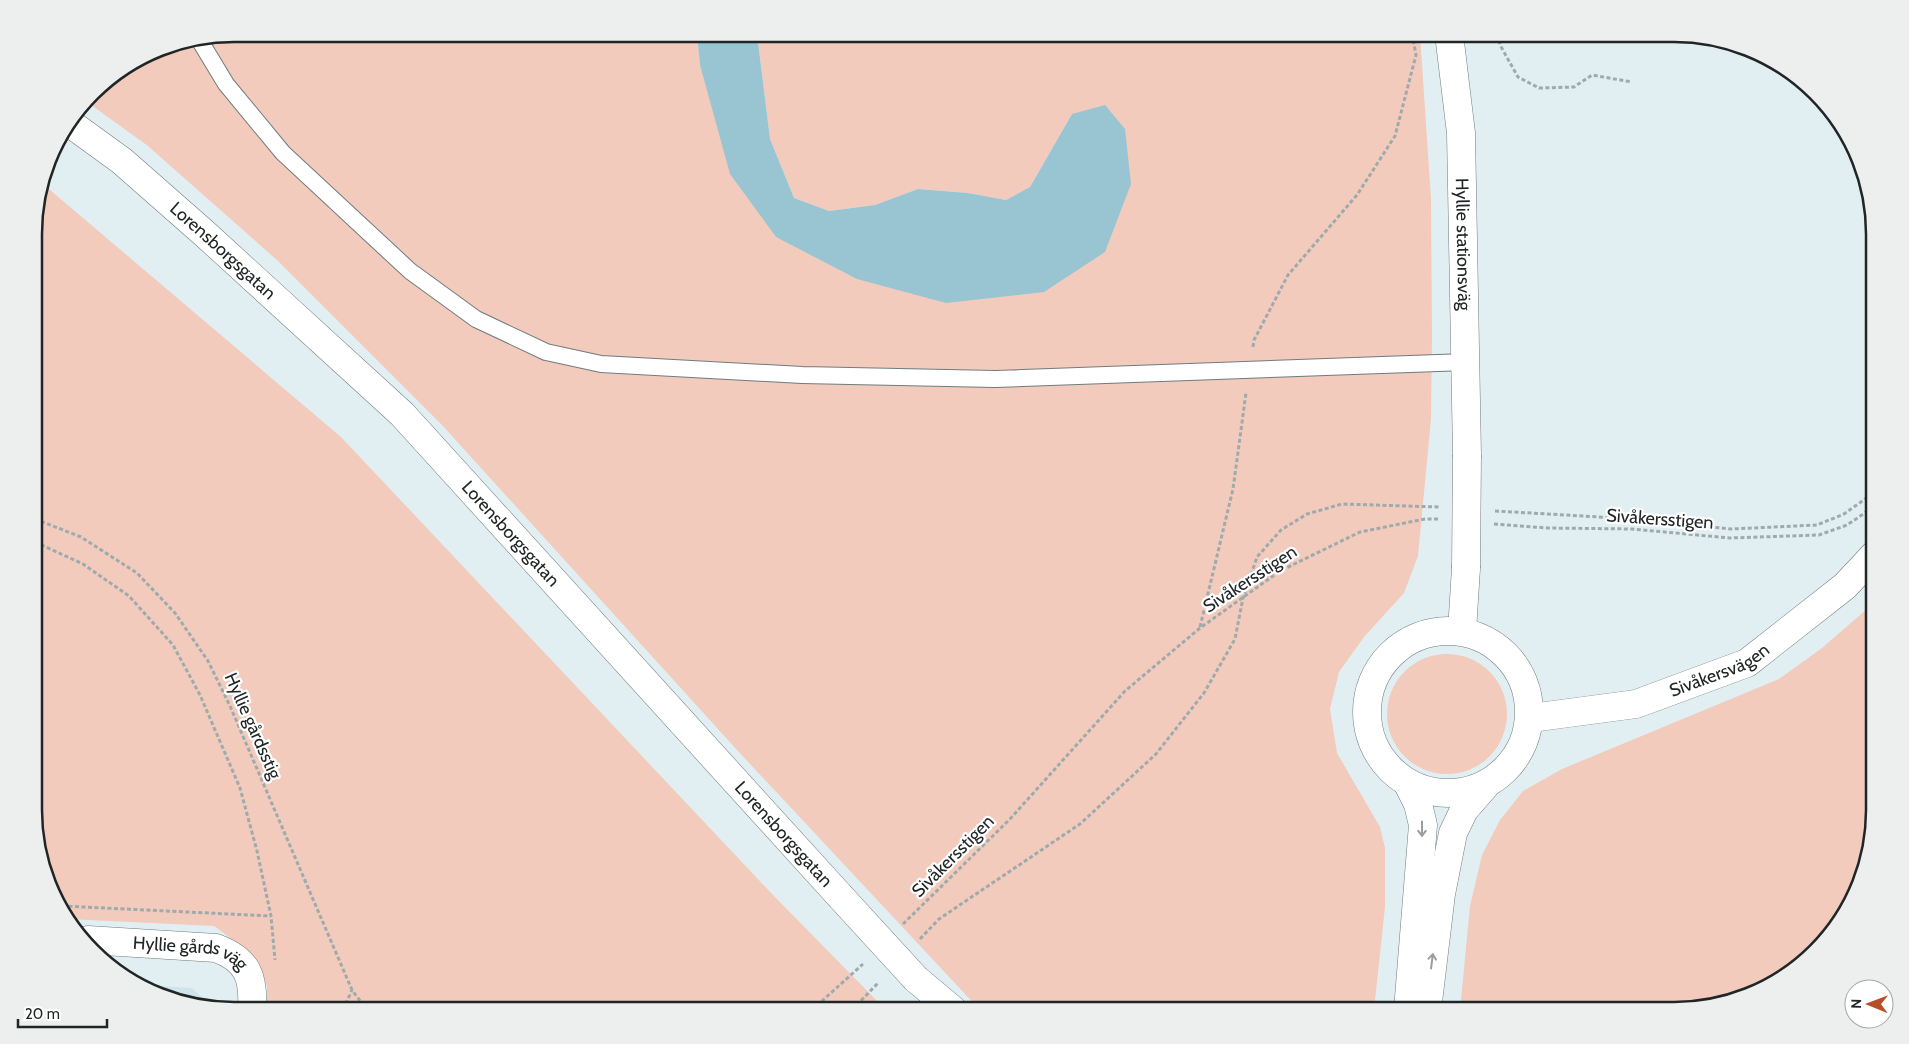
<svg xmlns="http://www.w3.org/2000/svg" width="1909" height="1044" viewBox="0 0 1909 1044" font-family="Cabin,sans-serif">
<rect width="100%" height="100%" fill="#e2eff2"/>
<path fill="#d0e5eb" d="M136 984 192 988 212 1007 183 1003Z"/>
<path fill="#f2cbbd" d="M234 34H697L700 65 776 237 1044 292 1072 114 1030 187 1006 200 968 193 918 189 875 205 829 211 794 198 770 139 757 34H1420L1431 199 1432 336 1431 419 1418 556 1404 593 1364 637 1339 672 1330 709 1337 753 1380 827 1385 848V907L1374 1010H980L737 750 442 425 278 261 148 146 87 102 102 84 158 49Z
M43 184 341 437 774 896 886 1010H267V986L253 955 214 926 67 919 35 836V208Z
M1875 602V823L1849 910 1817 951 1775 983 1688 1010H1460L1470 906 1482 855 1500 820 1523 791 1562 769 1779 679 1822 648Z
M1387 714a60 60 0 1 1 120 0a60 60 0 1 1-120 0Z"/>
<path fill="#98c5d1" d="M697 34H757L770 139 794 198 829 211 875 205 918 189 968 193 1006 200 1030 187 1072 114 1105 105 1125 129 1131 184 1105 252 1044 292 946 303 857 279 776 237 730 174 700 65Z"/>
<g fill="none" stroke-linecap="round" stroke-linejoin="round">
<g stroke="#707b7e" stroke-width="18">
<path id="lane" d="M200 41 226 84 283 153 410 271 476 319 546 352 601 364 802 375 995 379 1466 362"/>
</g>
<g stroke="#707b7e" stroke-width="29">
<g id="street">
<path id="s1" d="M1449 34 1461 133 1467 455"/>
<path d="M1462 631 1466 568"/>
<path id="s2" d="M88 940 216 948C248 960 254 977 252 1010"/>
</g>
</g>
<g stroke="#707b7e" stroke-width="29">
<g id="secondary">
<path id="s3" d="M71 124 122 161 205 234 402 414 839 895"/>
<circle cx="1448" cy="712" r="81"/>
<path id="s4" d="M1531 718 1636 704 1747 663 1845 586 1875 554"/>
<path d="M1408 784 1418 804 1423 825 1408 1010"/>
<path d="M916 979 953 1010"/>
<path d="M1427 1010 1441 894 1453 833 1464 810 1485 786"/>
</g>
</g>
<path stroke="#9faaac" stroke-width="3" stroke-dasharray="4 2.5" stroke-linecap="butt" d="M1498 34 1500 45 1518 77 1539 88 1574 87 1592 75 1632 82
M1253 347 1254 340 1288 275 1357 195 1395 136 1416 55 1412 34
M1495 511 1634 519 1731 529 1817 525 1844 514 1875 492
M35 519 81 537 137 573 175 613 208 661 230 706 352 990 367 1010
M1494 524 1548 528 1632 529 1730 538 1819 535 1847 525 1875 506
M35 542 83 564 129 596 173 645 200 695 240 788 257 851 271 916 275 960
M1200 627 1233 489 1246 393
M62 906 271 916
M903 924 1010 819 1125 691 1200 628 1280 571 1360 532 1425 519H1438
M920 939 939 919 1080 824 1156 754 1204 693 1235 639 1243 598 1257 557 1281 530 1307 514 1342 504 1439 507
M343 1010 352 990
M812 1010 863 964
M852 1010 879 982"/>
<use href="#lane" stroke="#fff" stroke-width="16"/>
<use href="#street" stroke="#fff" stroke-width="28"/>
<use href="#secondary" stroke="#fff" stroke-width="28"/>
<g stroke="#707b7e" stroke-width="29" stroke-linecap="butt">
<path id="street-bridge" d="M1466 568 1467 455"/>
</g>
<g stroke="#707b7e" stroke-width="29" stroke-linecap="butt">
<path id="secondary-bridge" d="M839 895 916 979"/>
</g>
<use href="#street-bridge" stroke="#fff" stroke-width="28"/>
<use href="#secondary-bridge" stroke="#fff" stroke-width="28"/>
</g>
<defs><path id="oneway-shaft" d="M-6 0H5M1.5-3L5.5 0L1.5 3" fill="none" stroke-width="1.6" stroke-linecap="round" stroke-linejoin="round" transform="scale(1.25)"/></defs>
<g stroke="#9b9d9d">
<use href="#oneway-shaft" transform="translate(1422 829) rotate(90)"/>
<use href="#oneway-shaft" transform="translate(1432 961) rotate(-83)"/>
</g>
<g text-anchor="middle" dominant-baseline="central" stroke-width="4.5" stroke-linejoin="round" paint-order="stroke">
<g font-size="18" fill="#202526" stroke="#fff">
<text stroke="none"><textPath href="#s1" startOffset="211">Hyllie stationsväg</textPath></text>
<text stroke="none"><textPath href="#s3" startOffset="198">Lorensborgsgatan</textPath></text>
<text transform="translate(1660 519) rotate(4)">Sivåkersstigen</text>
<text stroke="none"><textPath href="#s3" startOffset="602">Lorensborgsgatan</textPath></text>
<text transform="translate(1250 579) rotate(-33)">Sivåkersstigen</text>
<text stroke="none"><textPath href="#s4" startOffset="196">Sivåkersvägen</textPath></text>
<text transform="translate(253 726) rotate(66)">Hyllie gårdsstig</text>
<text stroke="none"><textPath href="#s3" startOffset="1008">Lorensborgsgatan</textPath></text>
<text transform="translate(953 856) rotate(-45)">Sivåkersstigen</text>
<text stroke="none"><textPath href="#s2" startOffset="104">Hyllie gårds väg</textPath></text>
</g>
</g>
<path d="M0 0H1909V1044H0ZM234 42H1674A192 192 0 0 1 1866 234V810A192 192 0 0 1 1674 1002H234A192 192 0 0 1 42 810V234A192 192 0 0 1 234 42Z" fill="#edeeee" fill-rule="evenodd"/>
<path fill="none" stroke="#202526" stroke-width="2.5" d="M234 42H1674A192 192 0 0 1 1866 234V810A192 192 0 0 1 1674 1002H234A192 192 0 0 1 42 810V234A192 192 0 0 1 234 42Z"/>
<g transform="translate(1869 1004) rotate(271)"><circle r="24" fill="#ffffff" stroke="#a6a8a8"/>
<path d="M0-4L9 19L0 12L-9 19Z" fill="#b64f29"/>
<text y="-8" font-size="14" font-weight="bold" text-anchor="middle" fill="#202526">N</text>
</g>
<path d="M18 1019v8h89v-8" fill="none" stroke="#202526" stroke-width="2.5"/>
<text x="25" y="1019" font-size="15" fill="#202526" stroke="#ffffff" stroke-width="4" paint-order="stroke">20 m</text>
</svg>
